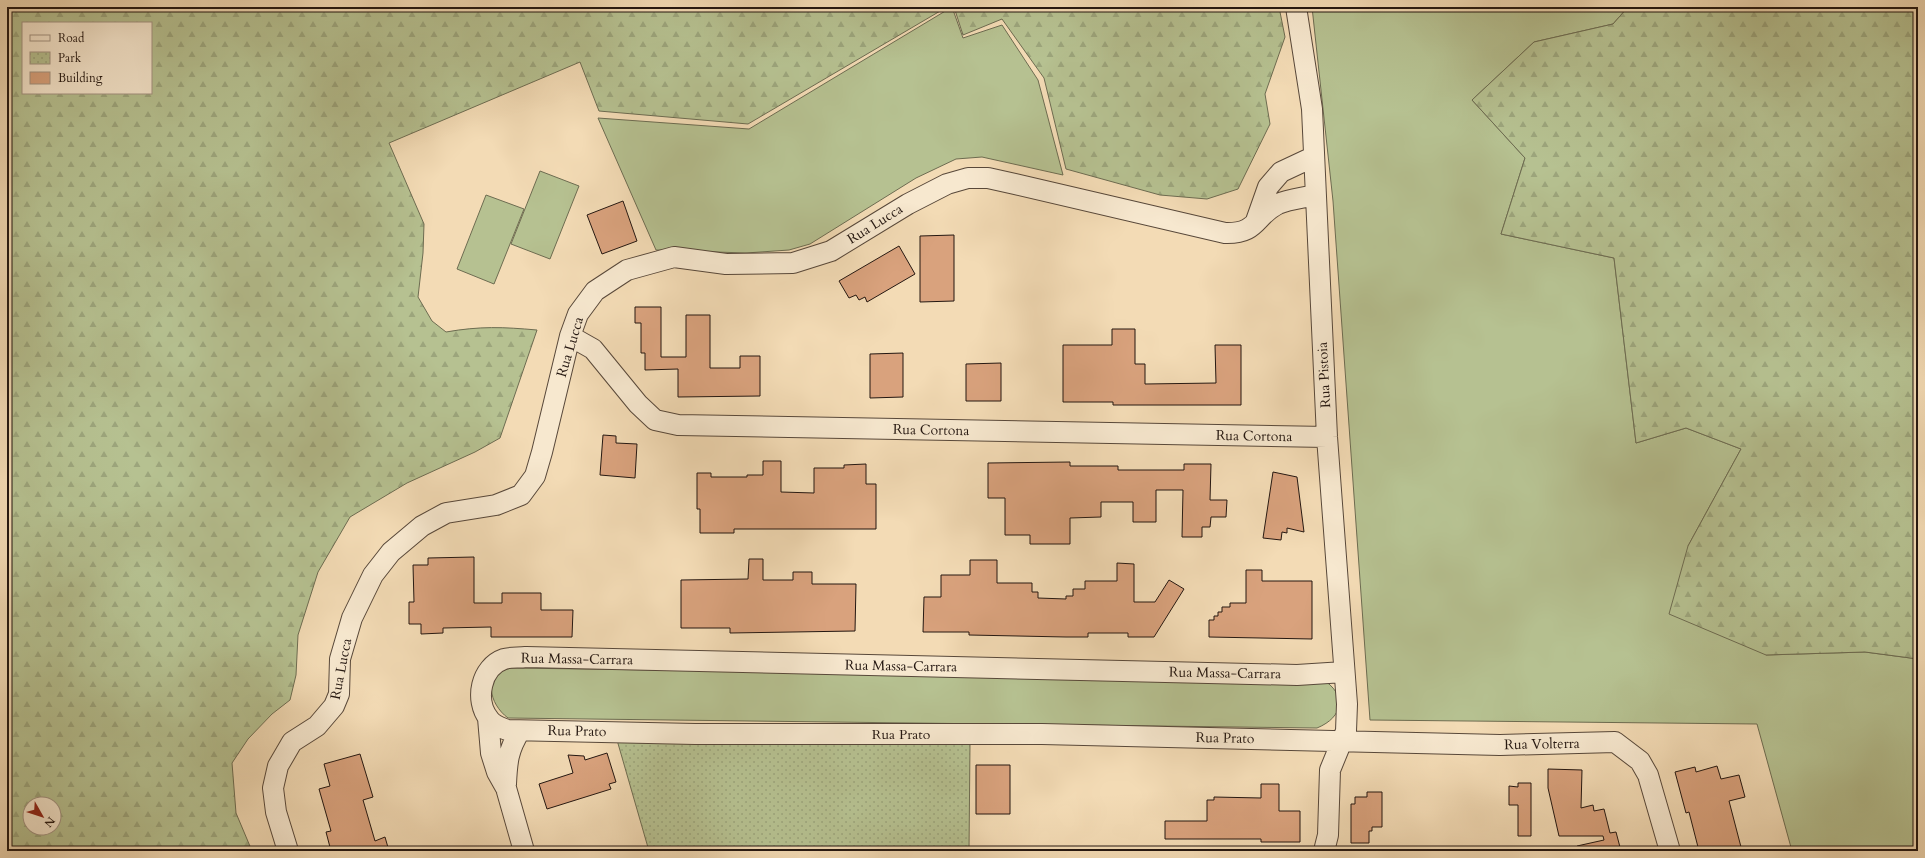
<svg xmlns="http://www.w3.org/2000/svg" width="1925" height="858" viewBox="0 0 1925 858" font-family="Cardo,serif">
<defs>
<pattern id="forest-firs" width="22" height="20" patternUnits="userSpaceOnUse"><rect width="22" height="20" fill="#b6c191"/><path d="M5 1l3.5 6h-7zM16 11l3.5 6h-7z" fill="#9ca57c"/></pattern>
<pattern id="park-dots" width="8" height="8" patternUnits="userSpaceOnUse"><rect width="8" height="8" fill="#b6c191"/><path d="M2 2h.1M6 6h.1" fill="none" stroke="#9ca57c" stroke-width="1.8" stroke-linecap="round"/></pattern>
</defs>
<rect width="100%" height="100%" fill="#f3dbb5"/>
<filter id="stains"><feTurbulence type="fractalNoise" baseFrequency=".005" numOctaves="4"/><feColorMatrix values="0 0 0 0 .2 0 0 0 0 .09 0 0 0 0 .02 0 0 0 .5 -.17"/></filter>
<radialGradient id="worn" r=".72"><stop offset=".6" stop-color="#630" stop-opacity="0"/><stop offset="1" stop-color="#630" stop-opacity=".3"/></radialGradient>
<path fill="#b6c191" stroke="#6d6c51" d="M952 7 963 38 1002 25 1038 80 1063 175 982 157 956 159 916 178 810 244 789 250 746 253 656 250 598 118 749 129Z
M1312 7H1628L1613 24 1534 42 1472 100 1525 158 1501 234 1614 258 1636 443 1686 428 1741 449 1688 546 1766 655 1865 652 1918 659V851H1792L1757 724 1370 720 1333 201Z
M540 171 579 186 550 259 511 244Z
M486 195 524 209 494 284 457 269Z
M511 668 1322 679C1347 694 1344 717 1317 728L508 718C489 704 482 674 511 668Z"/>
<path fill="url(#forest-firs)" stroke="#6d6c51" fill-rule="evenodd" d="M7 7H947L748 124 599 111 580 62 389 143 424 224 423 253 418 297 432 321 446 332C480 326 503 327 537 330L500 438 475 452 407 483 350 517 318 572 298 635 296 675 290 700 272 714 248 739 232 763 236 813 252 851H7ZM23 23H151V93H23ZM30 804H54V828H30Z
M954 7H1279L1285 37 1265 94 1270 124 1238 189 1207 199 1160 195 1066 169 1044 78 1002 19 963 35Z
M1628 7H1918V659L1865 652 1766 655 1669 614 1688 546 1741 449 1686 428 1636 443 1614 258 1501 234 1525 158 1472 100 1534 42 1613 24Z"/>
<path fill="url(#park-dots)" stroke="#6d6c51" d="M617 740 970 744 969 851H649Z"/>
<path fill="#d9a27d" stroke="#241711" d="M623 201 637 241 602 254 587 215Z
M954 235V301L920 302V236Z
M899 246 915 274 867 302 865 297 859 300 856 295 849 298 839 281Z
M635 307H661V357H686V315H710V368H740V356H760V396L678 397V369L645 370V353H641V323H635Z
M1112 329H1135V364H1145V384L1216 383 1215 345H1241V405H1113V402H1063V345H1112Z
M903 353V397L870 398V354Z
M1001 363V401H966V364Z
M603 435 616 436V443L637 444 635 478 600 475Z
M763 461H781V492L814 493V468H844V465L866 464V484H876V529H734V533H700V509H697V473H711V477H747V475H763Z
M1070 462V466H1118V470H1184V464H1211L1210 500H1227L1226 517H1211L1210 527H1202V537H1182L1183 490H1156V522H1133V502H1101V517L1070 518V544H1030V535H1005V498H988V463Z
M1273 472 1297 477 1304 532 1287 528V533L1282 532 1281 540 1263 538Z
M474 557V603H502V593H541V610H573L572 637H491V627L443 628V633L421 634V624H409V602H414L413 565H428V558Z
M749 559H763V580H793V572H812V584H856L855 631 730 633V628H681V580L748 579Z
M970 560H997V583H1032V592H1038V598L1066 599V596H1073V589H1085V581H1117V563L1134 564V602H1155L1169 580 1184 589 1154 637H1128V633H1088V637H1066L969 635V632H923L924 597H941V575H970Z
M1246 570H1262V581H1312V639L1209 637V620H1214V616H1218V612H1222V607H1230V603H1246Z
M607 753 616 782 609 784 611 789 547 809 539 784 573 773 568 755 584 756 585 760Z
M360 754 373 797 363 800 375 841 385 837 389 851H331L326 832 331 831 319 789 330 786 324 764Z
M976 765H1010V814H976Z
M1717 766 1721 779 1739 775 1745 797 1729 801 1741 847 1727 851H1699L1689 812 1686 813 1675 772 1695 767 1696 772Z
M1548 769 1582 770 1581 808 1593 805 1594 811 1604 809 1610 833 1616 832 1621 851H1577V846L1604 840 1603 836H1559L1548 788Z
M1518 783H1531V836H1518V805H1509V786L1518 787Z
M1261 784H1279V811H1300V842H1261V839H1165V821H1207V800H1214V797L1261 798Z
M1367 792H1382V827H1372V831H1369V843H1351V804H1355V797H1367Z"/>
<g fill="none" stroke-linecap="round" stroke-linejoin="round">
<g stroke="#58483a" stroke-width="22">
<path id="minor" d="M1296 7 1312 109 1327 437 1347 704 1346 731 1330 770 1328 835 1324 851
M1256 221 1268 187 1281 172 1313 157
M570 336 593 349 638 404 655 420 678 425 1327 437
M1344 672 1297 675 526 657C519 658 510 657 504 659 481 667 474 700 489 719 493 725 500 727 507 730L695 734H1042L1500 745 1615 742 1640 761 1648 775 1670 851
M488 718 491 753 497 772 506 788 524 851
M506 784C507 762 508 750 520 731
M288 851 276 812 273 788 278 766 292 742 317 726 334 706 339 694 340 659 352 618 373 575 391 552 422 526 446 513 496 505 521 495 535 476 542 452 570 336 578 314 595 291 627 270 674 257 726 264 793 263 831 251 908 204 947 184 968 178H988L1015 184 1225 233C1258 234 1254 216 1278 204 1289 199 1303 198 1315 195"/>
</g>
<use href="#minor" stroke="#f7e8cf" stroke-width="20"/>
</g>
<g text-anchor="middle" dominant-baseline="central" stroke-width="3" stroke-linejoin="round" paint-order="stroke">
<g font-size="14" fill="#241711" stroke="#f7e8cf">
<text transform="translate(875 224) rotate(-32)">Rua Lucca</text>
<text transform="translate(570 347) rotate(-73)">Rua Lucca</text>
<text transform="translate(1324 375) rotate(-93)">Rua Pistoia</text>
<text transform="translate(931 430) rotate(1)">Rua Cortona</text>
<text transform="translate(1254 436) rotate(1)">Rua Cortona</text>
<text transform="translate(577 659) rotate(1)">Rua Massa-Carrara</text>
<text transform="translate(901 666) rotate(1)">Rua Massa-Carrara</text>
<text transform="translate(341 669) rotate(-79)">Rua Lucca</text>
<text transform="translate(1225 673) rotate(1)">Rua Massa-Carrara</text>
<text transform="translate(577 731) rotate(1)">Rua Prato</text>
<text x="901" y="734">Rua Prato</text>
<text transform="translate(1225 738) rotate(1)">Rua Prato</text>
<text transform="translate(1542 744) rotate(-1)">Rua Volterra</text>
</g>
</g>
<rect width="1925" height="858" fill="none" stroke="#f3dbb5" stroke-width="24"/>
<rect x="8" y="8" width="1909" height="842" fill="none" stroke="#241711" stroke-width="2"/>
<rect x="12" y="12" width="1901" height="834" fill="none" stroke="#241711"/>
<rect x="22" y="22" width="130" height="72" fill="#f7e8cf" stroke="#a39483"/>
<rect x="30" y="35" width="20" height="6" fill="#f7e8cf" stroke="#a39483"/>
<text x="58" y="42" font-size="12" fill="#241711">Road</text>
<rect x="30" y="52" width="20" height="12" fill="url(#park-dots)" stroke="#a39483"/>
<text x="58" y="62" font-size="12" fill="#241711">Park</text>
<rect x="30" y="72" width="20" height="12" fill="#d9a27d" stroke="#a39483"/>
<text x="58" y="82" font-size="12" fill="#241711">Building</text>
<g transform="translate(42 816) rotate(129)"><circle r="19" fill="#f7e8cf" stroke="#a39483"/>
<path d="M0-3L7 15L0 10L-7 15Z" fill="#8f2418"/>
<text y="-6" font-size="11" font-weight="bold" text-anchor="middle" fill="#241711">N</text>
</g>
<rect width="100%" height="100%" filter="url(#stains)"/>
<rect width="100%" height="100%" fill="url(#worn)"/>
</svg>
